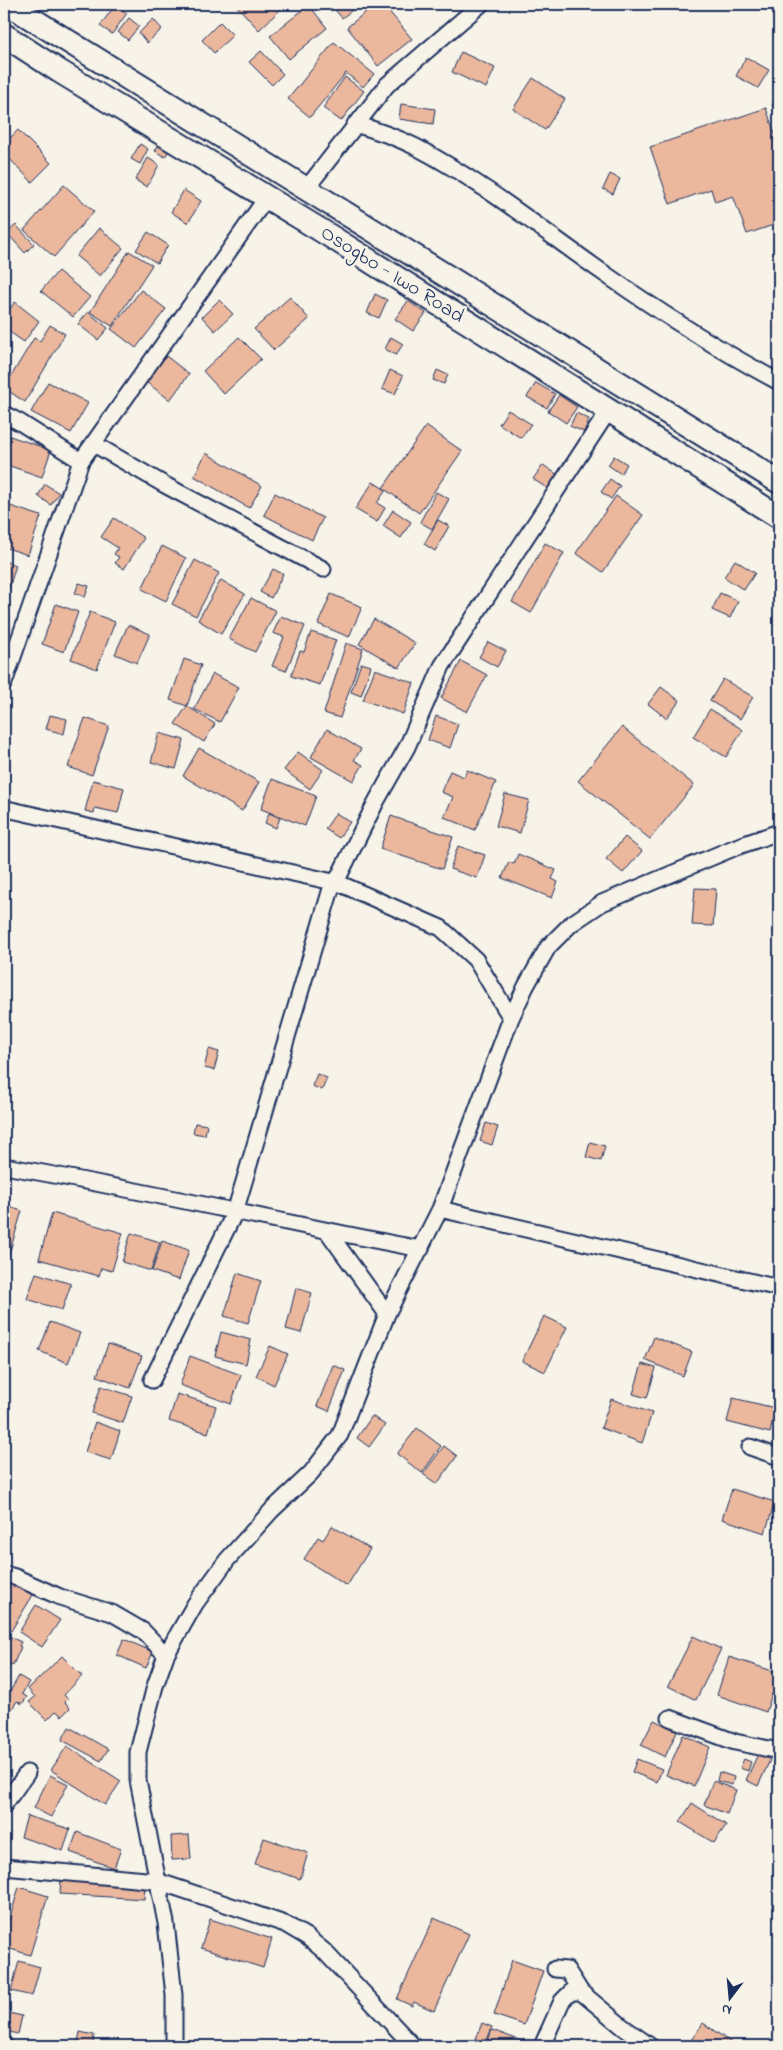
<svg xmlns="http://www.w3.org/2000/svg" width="783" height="2050" viewBox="0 0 783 2050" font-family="'Indie Flower',sans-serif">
<rect width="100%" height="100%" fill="#f7f3e8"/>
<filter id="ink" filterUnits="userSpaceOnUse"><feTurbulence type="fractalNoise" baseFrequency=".02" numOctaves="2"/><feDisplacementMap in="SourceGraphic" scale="10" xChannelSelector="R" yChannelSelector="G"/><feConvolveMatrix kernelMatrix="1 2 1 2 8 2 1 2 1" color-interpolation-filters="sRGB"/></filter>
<g filter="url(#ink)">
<path fill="#ebb79d" stroke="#1b2f5e" d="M235 4H276L281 9 259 30Z
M330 4H360L342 18Z
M376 4H383L412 39 378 66 347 27Z
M115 5 127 13 112 34 100 26Z
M309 5 327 28 289 59 270 36Z
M129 18 139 26 128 40 118 32Z
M153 19 162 29 147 43 139 33Z
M220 22 233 35 214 53 202 40Z
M334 42 374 74 363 87 346 73 310 117 288 99Z
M261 51 283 74 272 85 249 62Z
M461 52 495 68 486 88 452 72Z
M746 57 769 70 758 88 736 76Z
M345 77 364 91 341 121 323 108Z
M533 78 565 99 545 130 513 109Z
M778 93 779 94V109L772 106Z
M401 104 435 109 433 124 399 119Z
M766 108 779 146V223L747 234 733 196 715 202 711 189 670 204 650 147Z
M18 130 51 163 32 182 4 153V144Z
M162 139 172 145 165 157 155 151Z
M140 144 148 149 140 164 131 159Z
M148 158 159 165 147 187 135 180Z
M610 174 620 179 613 194 603 189Z
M64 185 94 211 54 257 24 230Z
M184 190 201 201 188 223 171 212Z
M16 225 34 244 25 253 7 233Z
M99 228 123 248 100 276 76 256Z
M148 232 168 245 157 263 136 250Z
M129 251 152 265 112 326 90 312Z
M58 271 90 297 73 317 41 291Z
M141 290 166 309 136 348 111 329Z
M375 294 387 300 379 318 367 313Z
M290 297 309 319 274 350 254 329Z
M219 300 233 314 215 331 202 317Z
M408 301 426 313 413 331 395 319Z
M15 302 39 321 24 342 4 328V317Z
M88 312 108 328 98 340 78 324Z
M50 325 65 334 25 402 4 388 34 338 40 341Z
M239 337 261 359 224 394 203 371Z
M391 337 403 344 396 355 385 349Z
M166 356 189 374 170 400 146 382Z
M390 370 403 376 395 394 382 389Z
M437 370 448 375 444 384 433 380Z
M48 382 88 403 71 433 31 412Z
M536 383 555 394 547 408 527 397Z
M559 395 577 407 566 423 548 411Z
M508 410 531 424 521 438 499 424Z
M576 413 589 419 584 432 570 426Z
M426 426 462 451 419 513 383 488Z
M4 434 51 450 42 477 4 464Z
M206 453 262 486 249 508 194 476Z
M614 456 627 464 621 474 608 465Z
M543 465 558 475 548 489 533 479Z
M610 479 620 486 611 499 601 492Z
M373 482 386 490 377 503 385 508 377 522 355 509Z
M45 484 59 493 51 505 38 496Z
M436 492 449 499 432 529 420 522Z
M275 493 323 518 312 540 264 515Z
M616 496 643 515 603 572 576 553Z
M4 504 41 516 28 555 4 547Z
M393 510 411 522 401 538 383 526Z
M114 518 144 538 124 569 115 563 119 557 114 554 118 548 101 537Z
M438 520 449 526 435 551 424 544Z
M545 543 564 553 531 613 512 602Z
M162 546 186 558 166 601 142 589Z
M195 560 219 573 196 616 172 604Z
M735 560 755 573 744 590 724 577Z
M4 561 16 565 7 595 4 594Z
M273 569 283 574 271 598 260 592Z
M221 580 245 594 221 634 198 620Z
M79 583 89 586 85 597 75 593Z
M720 593 738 601 730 618 712 610Z
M331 594 362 607 349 637 318 624Z
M251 598 276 611 255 652 229 639Z
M56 604 78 612 64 652 42 644Z
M90 612 115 622 97 669 71 659Z
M281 616 305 626 286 671 272 666 284 637 273 633Z
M374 619 415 643 399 668 359 644Z
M128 625 150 634 137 663 115 654Z
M311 632 336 640 320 685 291 676 300 651 304 652Z
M488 642 506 651 497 667 479 657Z
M346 643 363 649 340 718 324 713Z
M184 659 201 665 187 706 170 700Z
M461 661 487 675 467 712 441 698Z
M361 663 371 666 361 696 351 692Z
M375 669 414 683 403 714 363 700Z
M213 674 239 687 220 722 194 709Z
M723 679 753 697 740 719 710 701Z
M661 687 680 701 666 718 648 704Z
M187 706 215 724 204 742 175 724Z
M710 709 743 730 726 757 693 737Z
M50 715 67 719 64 734 46 729Z
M436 716 458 724 450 748 428 740Z
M85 718 109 726 92 775 68 767Z
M622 727 694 785 650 839 578 781Z
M327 729 361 749 354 760 363 765 353 781 311 757Z
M159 733 184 740 176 769 151 762Z
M199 748 259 782 242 811 183 776Z
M298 752 323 770 310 789 284 770Z
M467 770 496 782 475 830 444 817 453 797 441 792 450 771 464 777Z
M272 779 316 796 305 826 261 809Z
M93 780 124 788 118 813 95 808 94 813 85 811Z
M505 794 529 800 520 833 496 826Z
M269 813 280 818 276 828 265 823Z
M336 813 350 822 339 838 325 829Z
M391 816 453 837 442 869 380 849Z
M625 837 642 851 623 873 606 859Z
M458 846 485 855 477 878 450 869Z
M518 854 556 870 552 879 558 882 552 898 502 878 509 862 514 864Z
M695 888 716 889 713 926 692 925Z
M209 1049 219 1052 214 1070 204 1068Z
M317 1074 327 1078 322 1090 312 1086Z
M195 1123 207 1125 205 1135 193 1133Z
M486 1123 498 1127 492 1145 480 1141Z
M590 1142 605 1146 601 1161 586 1157Z
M4 1205 22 1211 5 1267H4Z
M52 1213 123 1233 112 1271 101 1268 99 1276 39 1259Z
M131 1233 160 1242 151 1271 122 1262Z
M162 1241 189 1250 179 1280 152 1271Z
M36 1273 71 1284 62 1310 27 1299Z
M237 1273 261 1281 248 1323 224 1316Z
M296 1288 312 1293 301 1333 286 1329Z
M544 1316 567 1327 545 1372 522 1361Z
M50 1322 80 1333 68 1363 39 1351Z
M221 1332 251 1340 246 1364 215 1356Z
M654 1337 692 1352 683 1376 645 1360Z
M108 1344 142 1356 130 1388 97 1376Z
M270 1346 288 1354 274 1385 256 1376Z
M190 1356 241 1375 231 1404 180 1385Z
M642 1364 656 1368 647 1398 633 1394Z
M333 1365 345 1370 329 1411 317 1406Z
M101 1386 132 1396 123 1423 92 1413Z
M177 1394 216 1406 208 1433 169 1421Z
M733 1398 775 1408 770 1433 727 1422Z
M611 1399 652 1413 642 1443 601 1428Z
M372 1416 385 1425 369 1447 357 1438Z
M95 1422 120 1431 111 1460 85 1452Z
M417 1428 441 1446 422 1473 397 1454Z
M444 1446 457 1456 437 1484 423 1474Z
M732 1489 775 1502 765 1533 722 1519Z
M332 1526 370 1549 347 1586 304 1559 318 1537 323 1540Z
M7 1579 33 1595 11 1631 4 1626V1584Z
M36 1605 60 1620 42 1647 19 1632Z
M4 1634 21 1642 19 1646 21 1647 13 1665 11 1664 9 1667 4 1665Z
M693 1636 721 1649 696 1700 668 1686Z
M124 1639 153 1652 146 1668 117 1655Z
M62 1656 82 1676 64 1695 68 1699 65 1702 70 1708 62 1716 56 1711 47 1720 29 1702 35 1697 28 1689Z
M729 1657 779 1673 766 1712 717 1695Z
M19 1676 29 1682 22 1694 27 1697 22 1704 17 1701 12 1709 4 1704V1702Z
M654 1720 677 1731 665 1757 641 1745Z
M69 1727 108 1749 101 1761 62 1740Z
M683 1735 710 1747 694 1786 666 1775Z
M67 1746 121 1781 105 1805 51 1770Z
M758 1754 770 1760 758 1786 746 1780Z
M637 1759 662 1769 657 1782 632 1772Z
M744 1759 751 1762 748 1771 740 1768Z
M719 1772 734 1777 732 1785 717 1781Z
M50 1775 68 1784 51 1817 34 1808Z
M713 1781 736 1790 727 1814 704 1805Z
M692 1803 726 1825 714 1843 680 1822Z
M27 1816 70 1829 63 1851 21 1837Z
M77 1832 121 1849 114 1868 70 1852Z
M189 1835 191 1859 172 1860 171 1836Z
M264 1838 308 1853 300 1879 255 1864Z
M61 1879 145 1884 144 1899 60 1894Z
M19 1887 48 1896 30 1955 4 1947V1938Z
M434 1918 469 1934 434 2011 414 2002 412 2006 397 1999Z
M210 1919 272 1939 263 1968 201 1948Z
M512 1960 543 1971 524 2025 494 2015Z
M19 1961 40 1967 32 1996 11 1991Z
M9 2013 22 2016 18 2034 5 2031Z
M482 2023 492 2027 485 2046 474 2044Z
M703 2023 736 2046H687Z
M492 2030 519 2040 517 2046H486Z
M80 2032 94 2035 93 2045 78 2042Z"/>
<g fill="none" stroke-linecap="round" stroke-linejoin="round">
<g stroke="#1b2f5e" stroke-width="19">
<path id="street" d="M355 124C376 130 396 137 416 147 483 182 543 231 605 274 661 313 719 350 779 382
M306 189 387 85 481 4
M4 414 21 423 81 461
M94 444 165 485 323 569
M4 683 81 461 267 197
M4 806 7 809 333 882
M336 882 441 928 476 960 511 1018
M4 1166C144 1190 282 1223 421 1249
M440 1209 779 1288
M328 1232 387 1314
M152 1380 235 1212 333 882H336L377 800 407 747 442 666 609 410
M750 1447 779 1457
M4 1574 15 1577 60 1597 112 1613 143 1631 166 1655
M670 1718 735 1742 779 1751
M4 1805 27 1773
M4 1867 157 1881 285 1924 307 1937 324 1951 413 2046
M555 1969 567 1970 581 1992
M4 2046H5
M174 2046V1995L166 1923 138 1780V1752L155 1686 166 1655 195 1604 227 1560 272 1510 311 1473 340 1435 387 1314 440 1209 511 1018 526 986 548 947 571 924 602 903 736 847 779 832
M542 2046 562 2001 571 1992H581L623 2027 650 2046"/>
</g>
<g stroke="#1b2f5e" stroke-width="26">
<path id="primary" d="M8 4 779 482
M4 35 59 71 322 231 779 517"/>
</g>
<use href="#street" stroke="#f7f3e8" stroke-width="15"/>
<use href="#primary" stroke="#f7f3e8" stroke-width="22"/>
</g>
</g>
<g text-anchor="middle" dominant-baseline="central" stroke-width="5" stroke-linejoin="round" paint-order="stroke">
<g font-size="21" fill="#1b2f5e" stroke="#f7f3e8">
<text transform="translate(392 275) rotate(32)">Osogbo - Iwo Road</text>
</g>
</g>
<rect width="783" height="2050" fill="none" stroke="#f7f3e8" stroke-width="20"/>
<rect x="10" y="10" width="763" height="2030" fill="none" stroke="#1b2f5e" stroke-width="2" filter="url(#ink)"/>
<g transform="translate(730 1998) rotate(196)" stroke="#f7f3e8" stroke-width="4" paint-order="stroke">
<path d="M0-4L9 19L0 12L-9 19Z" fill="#1b2f5e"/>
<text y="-8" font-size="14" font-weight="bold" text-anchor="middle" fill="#1b2f5e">N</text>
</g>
</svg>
